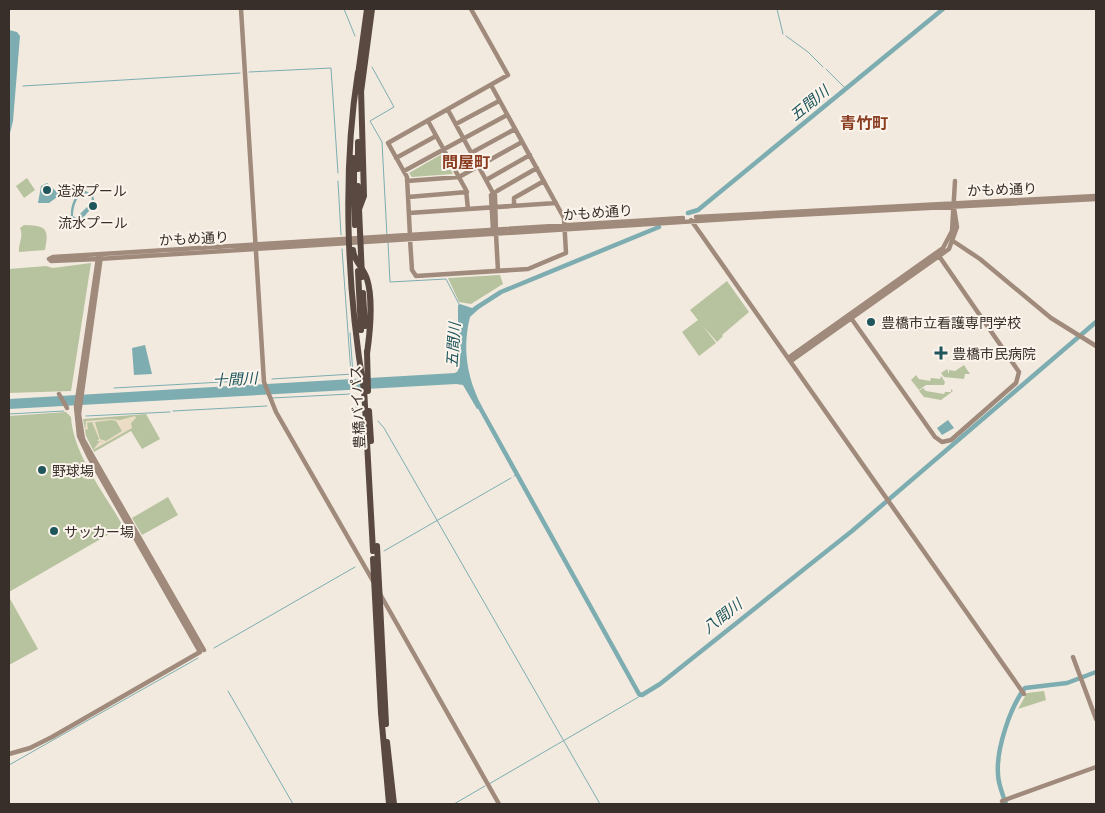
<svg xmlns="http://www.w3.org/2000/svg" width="1105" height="813" viewBox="0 0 1105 813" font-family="'Titillium Web','Noto Sans JP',sans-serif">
<rect width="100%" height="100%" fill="#f3eadf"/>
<path fill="#b6c39e" d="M442 154 453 174 412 177 409 173Z
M27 178 35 190 24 198 16 186Z
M24 225C47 226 49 228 45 250L19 252C18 243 24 238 20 228Z
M91 263 71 391 9 393V269L46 266 53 268Z
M500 275 503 284 471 304 459 302 448 278Z
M727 281 749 312 722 335 723 336 717 342 703 326 716 343 699 356 682 332 698 320 690 310Z
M964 365 970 374H965L964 379 944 377 941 373 947 369 949 374V370L955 371Z
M916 375 919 379 930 381 931 378 940 379 941 376 945 382 944 385H926L919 390 911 380Z
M923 388 926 391 944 394 945 392H951V389L953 391 941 400 924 397 919 391Z
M66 412 71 417C73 454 105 494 123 526L9 592V416Z
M146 414 160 439 142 449 131 431 94 452 86 436 83 419Z
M168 497 178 515 142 535 132 518Z
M9 597 38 649 9 665Z
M1044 691 1046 700 1018 709 1027 693Z"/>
<path fill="#ebdcc6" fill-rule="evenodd" d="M135 416 136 418 131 423 132 428 93 450 99 442H103L97 441 99 439 92 422 87 423 88 429 85 430 86 421 111 419 120 420ZM112 420 116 421 122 431 106 441 100 439 95 422Z"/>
<path fill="#7dadb1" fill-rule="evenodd" d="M9 30 17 32 20 36 13 121 10 133Z
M47 183 60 195 49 203H38L41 186Z
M84 190 93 195 95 204 82 219 76 221 71 217C70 207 74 194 84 190ZM83 193 91 195 92 202 76 218 73 216C73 208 76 197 83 193Z
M460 304 472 308 479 304 481 307 470 317C462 349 467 378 482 407L477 409 463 385 456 384 9 409V399L455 373 458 371V305Z
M145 345 152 374 134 375 132 348Z
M948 420 954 428 942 435 937 428Z"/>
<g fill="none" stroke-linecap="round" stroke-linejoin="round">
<path stroke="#7dadb1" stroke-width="1" d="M344 9 355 36
M777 9 783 34
M786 36 808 52 823 67
M372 67 394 107 370 121 382 142 387 236
M826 69 845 88
M249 72 331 68 338 173
M23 86 240 73
M338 181 341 235
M388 242 390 282 446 279 459 304
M342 249 351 374
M272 379 353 374 350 333
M114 388 259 380
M354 397 357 411
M272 398 351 394
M173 411 267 406
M9 414 64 411
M86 416 170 412
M378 421 384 428 600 804
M514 476 517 475
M384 551 511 478
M214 648 355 567
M228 691 293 804
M9 765 198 658
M489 784 642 695
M454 804 485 786"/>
<path stroke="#7dadb1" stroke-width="4.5" d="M688 213 698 210 943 9
M476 308 501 292 659 227
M478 404 639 694 642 695 660 684 852 531 1096 322
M1006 804C1003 795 998 784 998 774 996 750 1010 707 1025 688L1067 683 1096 672"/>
<path stroke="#a08a7b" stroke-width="4.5" d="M241 9 264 382 276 412 373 581
M448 110 493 193 495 195 496 234 493 230 491 195 497 191 537 168
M428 121 466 190 468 209
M456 124 499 101
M471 153 515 129
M396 158 436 136
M404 171 507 115
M486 180 530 155
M407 181 459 177 522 142
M408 197 467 192
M514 206V198L544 181
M409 213 556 203
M696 217 1096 196
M691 220 1024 694
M496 234 498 271
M410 236 407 177 388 143 508 75 471 9
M410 239 412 270 416 276 528 269 566 253 564 218 491 85
M953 241 980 259 1051 318 1096 346
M101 256 79 414 83 439 92 455 204 650
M49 259 51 261 98 259 776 216 1096 199
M49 259 53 257 683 218
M851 318 935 437 942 442 951 440 1016 383 1019 372 939 256
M788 358 943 248 952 231 955 181
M791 361 949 249 957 227 954 208
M59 394 67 408
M380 594 499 804
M1073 657 1096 719
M9 754 30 748 52 737 200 652 89 457 79 436 76 407 98 258
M1002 801 1096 767"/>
<path stroke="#5a4941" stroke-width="6" d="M358 72C342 173 347 289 364 390
M358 75 367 9
M361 92 372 9
M354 158V204
M358 169V142
M358 212 364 196 361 89
M353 250C354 262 364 268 367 279 373 298 370 333 367 354
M358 271 361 330
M363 293 365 326
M367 351 368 391
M364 388 373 551
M369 411 371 441
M375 597 381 713 389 804
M380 603 386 724
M387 742 394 804"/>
<path stroke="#5a4941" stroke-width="6" d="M358 186 362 277
M354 204 355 225
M377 546 380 603
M373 559 375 597"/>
</g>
<g fill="#1e565c" stroke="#fbf4ec" stroke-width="2">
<circle cx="47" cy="190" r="5"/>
<circle cx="93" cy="206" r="5"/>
<circle cx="871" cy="322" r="5"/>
<path d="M938.5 345.5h5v5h5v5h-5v5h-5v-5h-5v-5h5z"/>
<circle cx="42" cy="470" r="5"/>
<circle cx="54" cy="531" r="5"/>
</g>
<g text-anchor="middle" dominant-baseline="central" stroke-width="4" stroke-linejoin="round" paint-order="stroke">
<g font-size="14" fill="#392f2a" stroke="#fbf4ec">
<text transform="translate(1002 189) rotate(-2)">かもめ通り</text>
<text transform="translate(598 212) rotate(-4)">かもめ通り</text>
<text transform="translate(194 238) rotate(-3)">かもめ通り</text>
<text transform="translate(357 407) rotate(-93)">豊橋バイパス</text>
</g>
<g font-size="14" fill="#392f2a" stroke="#fbf4ec" text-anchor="start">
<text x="57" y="190">造波プール</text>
<text x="93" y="222" text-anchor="middle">流水プール</text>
<text x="881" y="322">豊橋市立看護専門学校</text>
<text x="952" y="353">豊橋市民病院</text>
<text x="52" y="470">野球場</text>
<text x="64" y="531">サッカー場</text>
</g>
<g font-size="15" font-style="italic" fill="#1e565c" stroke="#fbf4ec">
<text transform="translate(809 103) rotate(-39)">五間川</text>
<text transform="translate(453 345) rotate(-86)">五間川</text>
<text transform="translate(235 379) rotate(-3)">十間川</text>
<text transform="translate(722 616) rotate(-38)">八間川</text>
</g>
<g font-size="16" font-weight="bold" fill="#8a3d21" stroke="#fbf4ec">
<text x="864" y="123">青竹町</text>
<text x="466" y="162">問屋町</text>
</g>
</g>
<rect width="1105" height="813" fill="none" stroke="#392f2a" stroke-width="20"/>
</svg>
